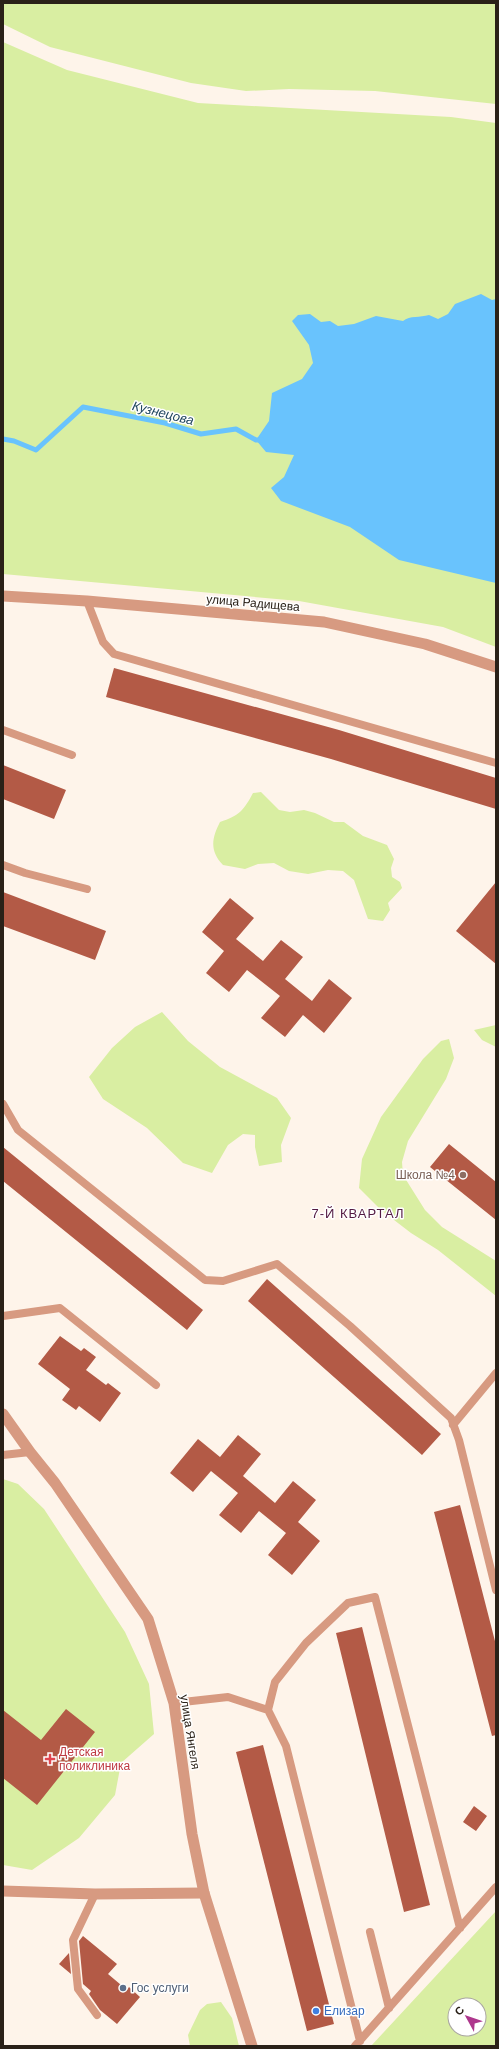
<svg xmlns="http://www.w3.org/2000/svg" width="499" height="2049" viewBox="0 0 499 2049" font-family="Arial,sans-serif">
<rect width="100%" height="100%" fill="#fef4ea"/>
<path fill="#d9eea2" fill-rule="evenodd" d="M3 3H496V104L375 91 289 89 246 91 191 83 50 47 3 24Z
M3 42 67 70 198 103 451 117 496 123V647L443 627 299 601 3 574Z
M261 792 279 810 290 812 304 810 315 813 334 822H344L363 836 387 845 394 859 391 868 392 877 400 882 402 888 388 903 390 910 383 921 368 919 354 880 343 871 328 870 308 874 289 871 274 863 258 864 245 869 223 865C209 850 212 838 220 822 239 816 244 810 253 793Z
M162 1012 188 1041 220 1067 277 1098 291 1118 281 1145 282 1162 259 1166 255 1147V1135L243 1134 228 1145 212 1173 183 1163 147 1128 103 1099 89 1077 112 1048 135 1027Z
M496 1025V1047L482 1040 474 1030Z
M449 1039 454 1058 446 1079 408 1141 402 1162 403 1175 425 1210 442 1227 496 1261V1296L438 1250 411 1233 381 1210 359 1188 362 1159 381 1117 423 1059 441 1041Z
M3 1479 18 1484 44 1509 125 1632 149 1684 154 1734 121 1763 115 1795 79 1838 32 1870 3 1865Z
M496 1911V2046H371ZM455 2005H479V2029H455Z
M221 2002 232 2018 239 2046H190L188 2035 200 2010 207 2004Z"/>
<path fill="#69c3fd" d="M481 294 492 300 496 299V583L399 560 350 527 281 501 271 488 284 477 294 455 266 452 256 440 269 421 272 393 302 379 313 363 309 345 292 321 298 315 310 314 321 322 330 321 338 326 354 324 376 316 403 321C410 315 420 318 429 315L438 319 448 314 455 304Z"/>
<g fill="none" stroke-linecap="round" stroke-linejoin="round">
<path stroke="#69c3fd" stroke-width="5" d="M3 439 14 441 36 450 83 407 165 423 201 434 236 429 256 440H262"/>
</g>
<path fill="#b35a46" d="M114 668 339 730 496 778V809L331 759 106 697Z
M3 765 66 790 54 819 3 799Z
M496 882V964L456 931Z
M3 892 106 931 95 960 3 926Z
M230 898 254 918 236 939 263 961 281 940 303 957 285 979 312 1001 329 979 352 998 324 1033 303 1015 285 1037 261 1018 280 996 247 970 229 992 206 973 224 951 202 932Z
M449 1144 496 1182V1220L430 1167Z
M3 1147 203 1310 187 1330 3 1181Z
M267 1279 441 1434 422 1455 248 1301Z
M60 1336 81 1351 84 1348 96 1357 86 1370 106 1385 108 1383 121 1393 100 1422 79 1406 76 1410 62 1400 70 1389 38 1364Z
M238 1435 261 1454 243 1476 275 1503 293 1481 316 1500 298 1522 320 1541 292 1575 268 1555 286 1533 259 1511 241 1533 219 1515 238 1493 211 1471 193 1492 170 1473 198 1439 220 1457Z
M460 1505 496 1645V1735L492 1736 434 1512Z
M362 1627 430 1905 404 1912 336 1633Z
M66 1709 95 1732 37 1805 3 1778V1710L41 1740Z
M263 1745 334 2024 307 2031 236 1752Z
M474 1806 487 1816 476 1831 463 1822Z
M83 1936 117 1964 108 1974 127 1990 129 1987 140 1997 117 2024 100 2010 89 1994 91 1991 83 1984 79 1941Z
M69 1953 71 1974 59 1964Z"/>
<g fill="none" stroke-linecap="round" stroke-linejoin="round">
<path stroke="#d79a81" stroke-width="8" d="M87 601 103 642 114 654 496 763
M3 730 72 755
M3 865 25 873 87 889
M3 1104 18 1130 205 1280 223 1281 277 1264 350 1326 451 1418 459 1440 496 1590
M3 1316 60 1308 156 1385
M453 1425 496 1373
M3 1455 30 1452
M174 1703 228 1697 268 1710
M95 1894 73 1940 78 1989 97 2015
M370 1932 389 2008
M360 2041 286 1746 268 1710 275 1682 306 1643 348 1603 375 1597 460 1928
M355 2046 496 1887"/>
<path stroke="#d79a81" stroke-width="11" d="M3 1891 95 1894 204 1893"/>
<path stroke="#d79a81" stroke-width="11" d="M3 596 87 601 324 622 425 644 496 667
M3 1414 30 1452 55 1483 148 1619 174 1703 192 1834 204 1893 252 2046"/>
</g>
<circle fill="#8d6e63" stroke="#fff" stroke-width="1.5" cx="463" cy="1175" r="4"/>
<path fill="#e0444e" stroke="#fff" stroke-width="1.5" d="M48 1753h4v4h4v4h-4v4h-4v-4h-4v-4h4z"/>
<circle fill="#5c6f8a" stroke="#fff" stroke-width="1.5" cx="123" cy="1988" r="4"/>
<circle fill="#3f7fe0" stroke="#fff" stroke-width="1.5" cx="316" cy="2011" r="4"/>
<g text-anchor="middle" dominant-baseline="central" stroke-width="3" stroke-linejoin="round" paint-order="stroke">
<g font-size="12" fill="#2a2118" stroke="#fff">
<text transform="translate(253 603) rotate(5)">улица Радищева</text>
<text transform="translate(190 1732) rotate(81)">улица Янгеля</text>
</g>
<g font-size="12" fill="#785e54" stroke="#fff" text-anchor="end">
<text x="455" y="1175">Школа №4</text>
</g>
<g font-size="12" fill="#be3a42" stroke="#fff" text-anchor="start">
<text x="59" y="1752">Детская<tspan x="59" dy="14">поликлиника</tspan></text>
</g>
<g font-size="12" fill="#4e5e75" stroke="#fff" text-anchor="start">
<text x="131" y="1988">Гос услуги</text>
</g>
<g font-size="12" fill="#366cbe" stroke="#fff" text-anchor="start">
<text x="324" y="2011">Елизар</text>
</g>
<g font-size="13" font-style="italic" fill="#1f455d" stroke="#fff">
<text transform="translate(163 413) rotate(14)">Кузнецова</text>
</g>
<g font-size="13" letter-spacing="1" fill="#531a43" stroke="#fff">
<text x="358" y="1213">7-Й КВАРТАЛ</text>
</g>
</g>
<rect width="499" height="2049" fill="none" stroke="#2a2118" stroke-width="8"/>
<g transform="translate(467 2017) rotate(310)"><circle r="19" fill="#ffffff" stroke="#aaa6a3"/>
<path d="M0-3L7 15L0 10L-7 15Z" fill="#ae378d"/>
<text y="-6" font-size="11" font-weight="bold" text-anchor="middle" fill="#2a2118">С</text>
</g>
</svg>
